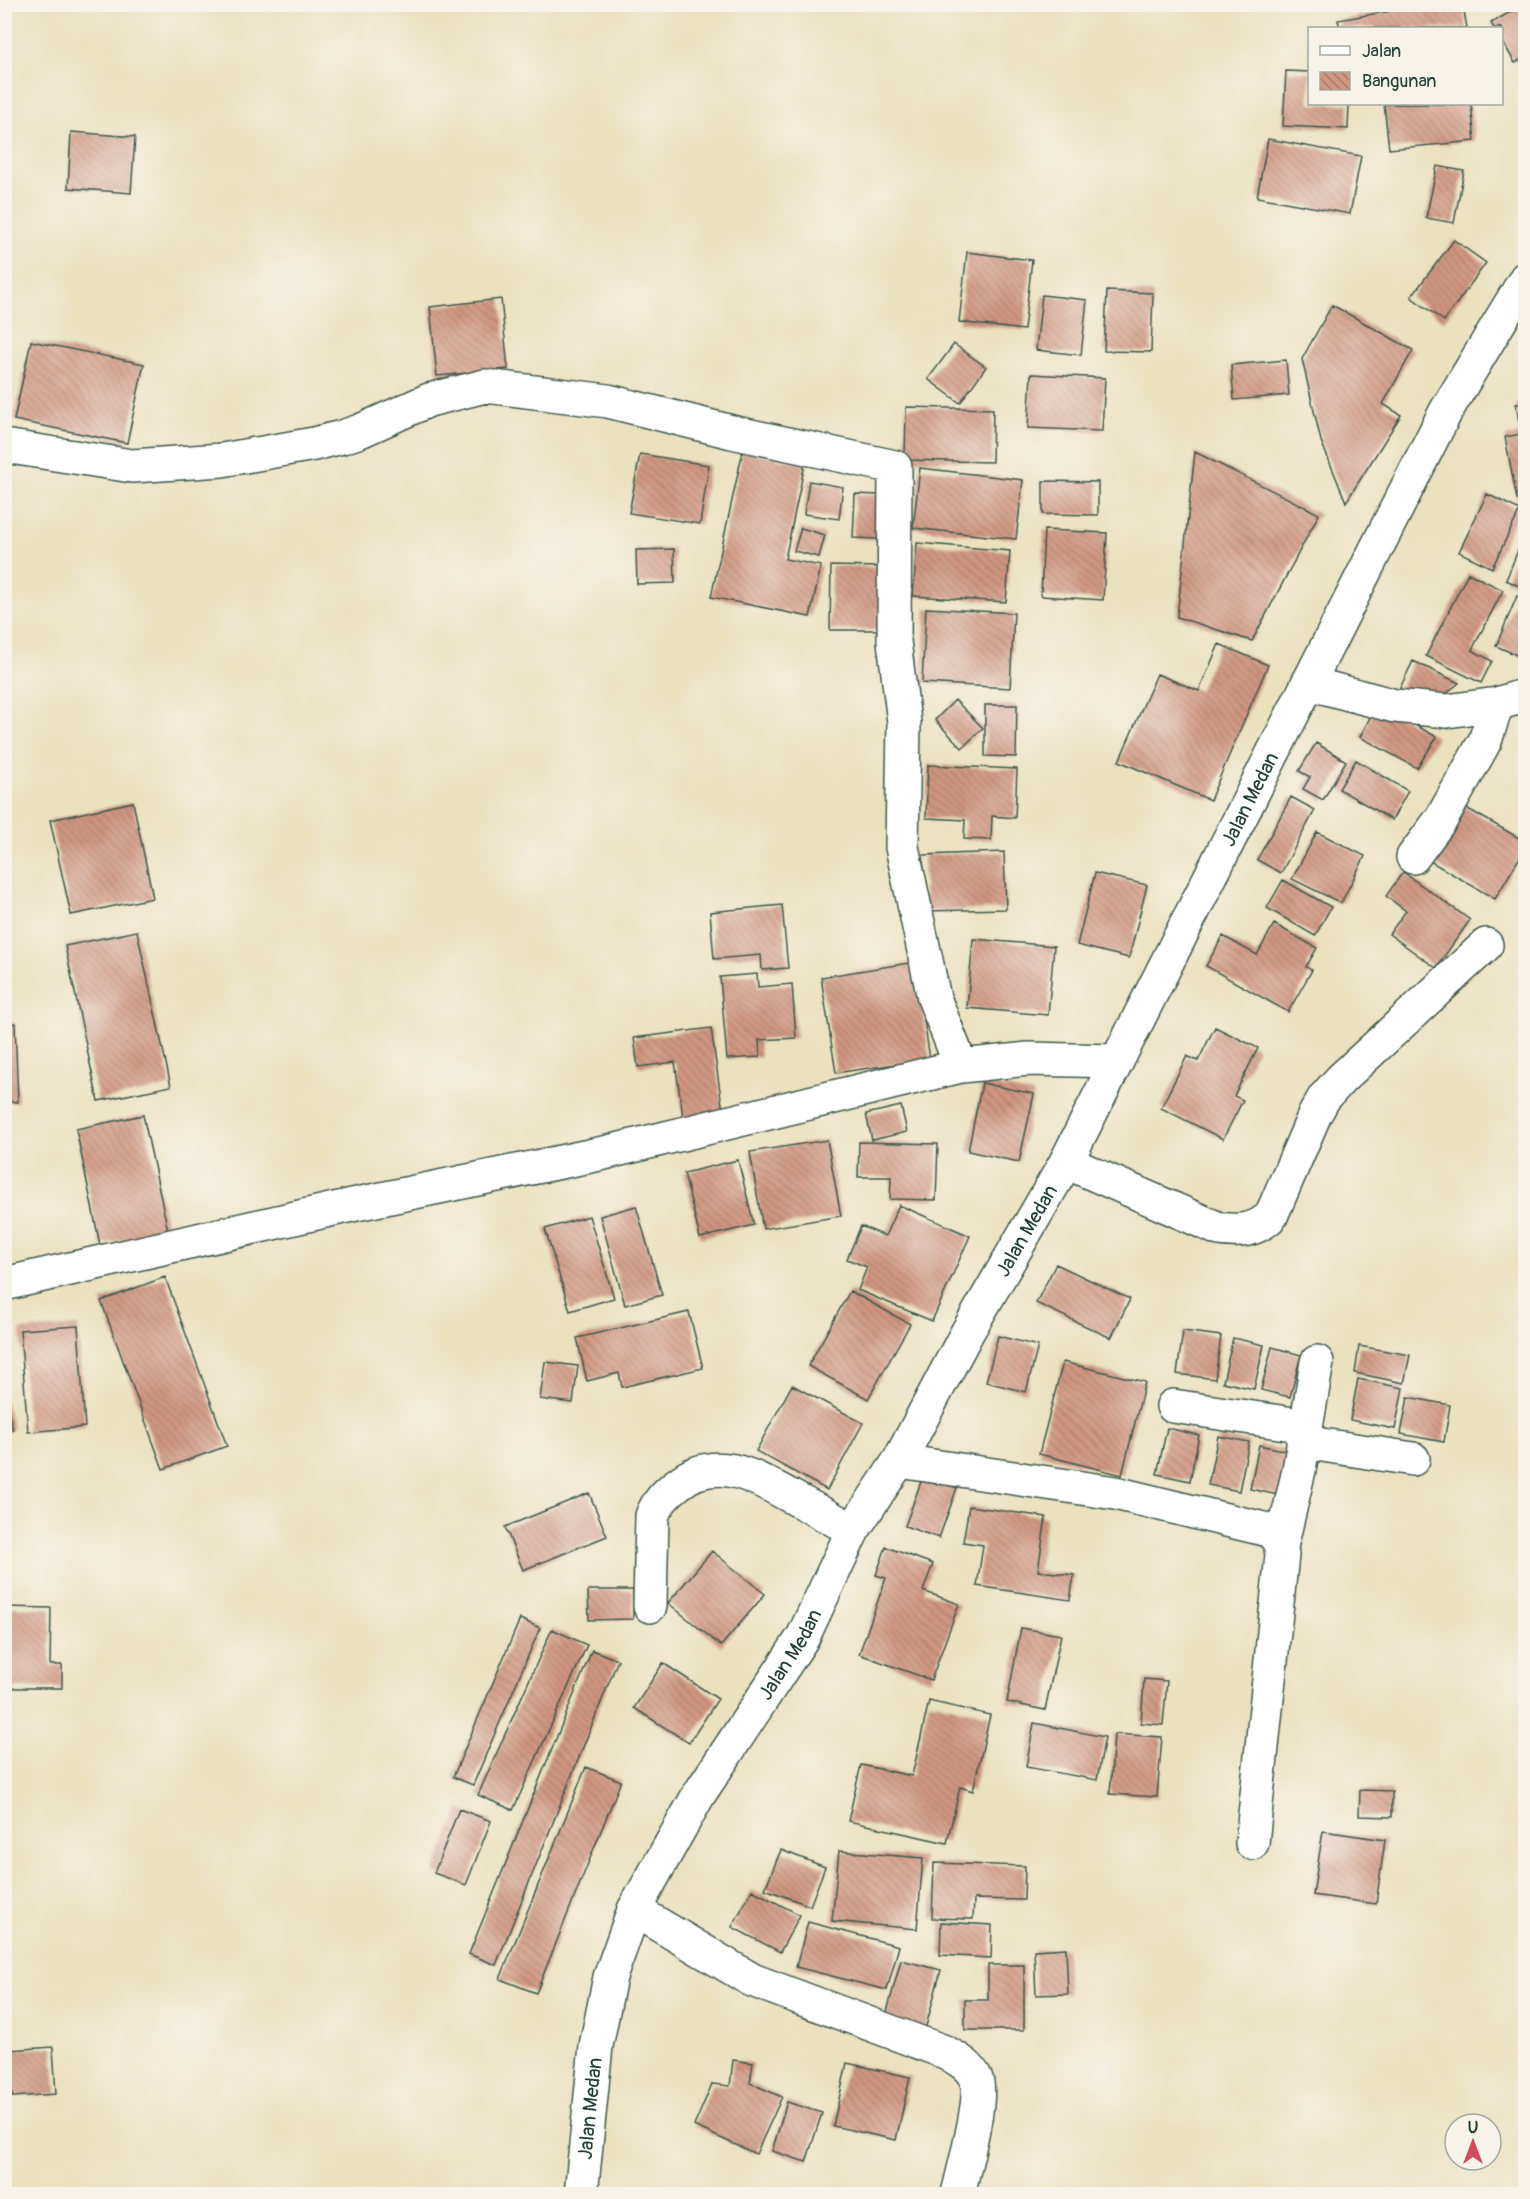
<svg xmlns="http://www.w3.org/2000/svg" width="1530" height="2199" viewBox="0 0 1530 2199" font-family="Pangolin,sans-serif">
<defs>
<pattern id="building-back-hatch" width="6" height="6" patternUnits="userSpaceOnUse" patternTransform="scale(1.5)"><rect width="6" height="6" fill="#d09681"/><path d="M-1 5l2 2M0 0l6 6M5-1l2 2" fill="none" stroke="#a87c6a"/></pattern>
</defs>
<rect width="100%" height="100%" fill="#f7f3e8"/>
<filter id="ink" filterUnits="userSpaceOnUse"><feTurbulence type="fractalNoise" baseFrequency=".0167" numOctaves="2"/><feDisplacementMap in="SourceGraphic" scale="12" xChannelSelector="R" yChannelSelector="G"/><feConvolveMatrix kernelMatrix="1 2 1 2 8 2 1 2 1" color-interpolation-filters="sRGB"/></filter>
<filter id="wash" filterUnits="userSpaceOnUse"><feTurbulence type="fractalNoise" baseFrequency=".008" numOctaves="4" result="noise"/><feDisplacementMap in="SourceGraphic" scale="24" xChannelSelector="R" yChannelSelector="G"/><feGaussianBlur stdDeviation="1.35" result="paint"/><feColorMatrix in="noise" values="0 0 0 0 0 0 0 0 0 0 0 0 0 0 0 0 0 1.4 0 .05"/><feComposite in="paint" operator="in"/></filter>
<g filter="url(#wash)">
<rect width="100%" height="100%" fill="#eae1bf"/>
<g id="blocks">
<path fill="url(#building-back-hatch)" d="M1524 4 1526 57 1515 63 1502 41V28H1494L1491 23Z
M1425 5H1463L1467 28H1340L1338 20Z
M1286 71 1310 72V104H1349L1348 129 1283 126Z
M1384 104H1471L1475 141 1389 149Z
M71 132 135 137 131 193 68 188Z
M1268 139 1361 156 1350 214 1257 197Z
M1437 166 1464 171 1454 223 1426 218Z
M1454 240 1486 263 1444 321 1411 297Z
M967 252 1032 260 1024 330 959 322Z
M1107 291 1153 293 1151 352 1104 351Z
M1042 295 1087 300 1081 355 1036 350Z
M501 299 508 369 437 376 430 307Z
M1332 305 1413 350 1383 404 1401 415 1346 502 1321 441 1302 359Z
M31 341 144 364 127 443 14 420Z
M954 344 986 367 960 403 928 379Z
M1523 356H1526V384H1522Z
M1286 360 1289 395 1234 400 1231 365Z
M1031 374 1105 378 1102 431 1028 428Z
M1526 403V499L1517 500 1505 437 1521 434 1516 404Z
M906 407 993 409 992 462 905 460Z
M743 450 805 464 785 559 821 566 810 617 711 597Z
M1195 452 1319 514 1252 641 1177 617Z
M640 454 709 465 700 524 629 513Z
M920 468 1023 480 1016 539 913 528Z
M809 481 843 487 839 519 804 514Z
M1043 481 1098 482V515L1043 514Z
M855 494 880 495 878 539 853 538Z
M1487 494 1520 510 1492 568 1459 552Z
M801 528 825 535 819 557 794 551Z
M1044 530 1107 533 1103 600 1041 596Z
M1526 530V589L1506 580Z
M917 543 1010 551 1006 602 913 596Z
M674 549 675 583 637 584 636 550Z
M831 566 881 567 880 630H830Z
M1468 573 1503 590 1472 650 1492 661 1481 683 1426 656Z
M1517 596 1526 599V659L1496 646Z
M926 608 1014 613 1010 688 922 683Z
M1219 644 1268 665 1210 800 1119 761 1157 674 1199 691Z
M1413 661 1459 683 1444 695 1399 690Z
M955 700 983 728 962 748 935 720Z
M1377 704 1437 737 1417 768 1360 737Z
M985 705H1017L1016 757 985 756Z
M1316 743 1346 761 1323 800 1303 789 1310 777 1299 771Z
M1356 760 1408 791 1392 820 1339 789Z
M928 765 1017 769 1015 818 992 816 991 840 964 839 965 820 926 818Z
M1291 797 1315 810 1281 873 1257 860Z
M133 802 153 898 71 915 50 820Z
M1461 805 1526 842V847L1495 899 1428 860Z
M1317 832 1365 856 1341 903 1292 879Z
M1004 852 1006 909 925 911 923 855Z
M1403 872 1470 920 1436 968 1389 934 1406 911 1386 896Z
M1095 873 1147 885 1129 958 1077 945Z
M1283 880 1331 907 1315 936 1267 908Z
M782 905 788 968 762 970 761 955 714 959 710 912Z
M1274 924 1317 948 1306 967 1312 970 1288 1012 1206 966 1223 936 1257 955Z
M137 931 171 1086 98 1101 65 946Z
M973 939 1054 946 1048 1015 967 1008Z
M915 962 930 1059 836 1073 821 977Z
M757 974 758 987 792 984 796 1038 759 1040 760 1057 727 1059 720 977Z
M15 1023 18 1102H4V1024Z
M1215 1027 1258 1048 1234 1096 1243 1100 1223 1139 1161 1108 1187 1056 1198 1061Z
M711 1028 723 1112 683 1117 675 1062 638 1067 634 1038Z
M982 1083 1034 1094 1019 1162 968 1151Z
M901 1106 907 1132 872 1140 866 1114Z
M143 1115 168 1231 100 1245 76 1129Z
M827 1140 841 1216 763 1229 750 1152Z
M859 1142 938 1144 936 1200 890 1199 891 1177H858Z
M738 1160 754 1225 700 1238 684 1173Z
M899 1205 970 1236 932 1321 858 1290 867 1267 847 1259 861 1226 885 1236Z
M636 1206 662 1295 625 1305 600 1216Z
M589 1216 614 1298 570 1311 545 1229Z
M1056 1264 1130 1299 1111 1338 1036 1303Z
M165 1277 227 1446 163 1469 101 1301Z
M850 1291 910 1324 868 1399 808 1366Z
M689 1312 703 1368 622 1387 619 1373 587 1381 577 1338Z
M78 1326 85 1427 28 1432 20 1330Z
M1183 1331 1221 1336 1215 1379 1177 1374Z
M998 1336 1038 1346 1026 1392 986 1382Z
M1233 1338 1264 1345 1254 1389 1223 1382Z
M1359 1346 1410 1355 1404 1383 1355 1373Z
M1272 1347 1301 1355 1290 1397 1261 1390Z
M545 1362 578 1366 573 1403 540 1399Z
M1063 1362 1145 1382 1122 1475 1039 1454Z
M1358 1379 1403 1388 1395 1429 1350 1420Z
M792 1385 863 1423 827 1490 756 1451Z
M4 1396 13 1430 4 1432Z
M1408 1397 1450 1405 1444 1442 1401 1434Z
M1167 1428 1199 1435 1190 1481 1157 1474Z
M1218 1436 1249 1442 1239 1491 1208 1485Z
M1259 1445 1292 1452 1283 1496 1250 1489Z
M923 1476 957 1488 939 1538 905 1526Z
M589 1493 607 1536 523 1570 505 1527Z
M969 1506 1046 1517 1038 1571 1074 1575 1070 1600 977 1586 983 1545 963 1542Z
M886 1547 933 1564 923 1591 959 1604 931 1680 859 1654 886 1578 876 1575Z
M712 1551 765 1594 721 1646 668 1603Z
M588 1590H633V1619L589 1620Z
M4 1607 51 1608 50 1665H62V1688H4Z
M520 1619 540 1628 473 1785 453 1777Z
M1021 1628 1061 1635 1045 1710 1007 1702Z
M552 1629 587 1645 513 1810 478 1795Z
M592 1650 618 1660 496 1965 469 1954Z
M663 1663 718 1699 689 1743 634 1708Z
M1144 1679 1167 1681 1163 1725 1141 1723Z
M929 1701 990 1715 973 1791 960 1787 947 1843 848 1821 861 1765 912 1776Z
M1034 1723 1105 1737 1097 1780 1026 1767Z
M1114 1734 1162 1737 1157 1797 1110 1794Z
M586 1767 621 1781 536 1993 500 1979Z
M1360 1790 1392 1791V1817L1359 1816Z
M459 1809 491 1821 466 1885 434 1873Z
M1323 1831 1385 1840 1376 1904 1313 1895Z
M781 1850 825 1867 810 1906 765 1889Z
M839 1851 923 1858 917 1929 832 1921Z
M934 1863 1025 1866 1024 1900 974 1899 973 1919 932 1918Z
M752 1890 800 1915 780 1952 732 1927Z
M808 1922 899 1946 887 1990 796 1967Z
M941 1922 992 1925 991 1958 940 1955Z
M1066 1948 1068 1994 1036 1995 1034 1950Z
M901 1960 941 1970 925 2030 885 2019Z
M988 1965H1024V2030H965V2000H988Z
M53 2047 56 2094 12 2097 9 2050Z
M733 2060 753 2063 750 2083 782 2097 756 2154 694 2126 712 2084 730 2086Z
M847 2063 910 2077 896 2140 833 2126Z
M787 2102 822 2113 806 2162 772 2151Z"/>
</g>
</g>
<g filter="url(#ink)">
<use href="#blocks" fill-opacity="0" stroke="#3d5649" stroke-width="1.5"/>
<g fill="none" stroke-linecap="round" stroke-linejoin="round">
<g stroke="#3d5649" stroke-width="36">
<path id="minor" d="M4 446 132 466 222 460 314 444 342 437 360 431 429 400 485 386 608 401 732 432 895 467 894 641 904 722 902 847 934 998 961 1066
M1308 683 1395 706 1447 711 1497 704 1526 695
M1413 857 1442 818 1485 741 1497 704
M1066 1162 1219 1229C1239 1232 1256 1231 1271 1216L1315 1114 1324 1098 1341 1079 1486 945
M4 1284 352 1205 604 1153 961 1066 1028 1059 1117 1061
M1173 1406 1306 1426
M1303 1442 1413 1459
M899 1461 1115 1493 1268 1530C1278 1536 1281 1544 1282 1555L1252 1843
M1281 1547 1299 1470 1317 1362
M650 1606 652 1516C657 1502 666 1493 678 1484 716 1453 755 1477 792 1497 812 1508 833 1519 853 1530
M634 1910 752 1980 945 2052C957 2059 970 2065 976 2079 984 2097 963 2172 958 2194"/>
</g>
<g stroke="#3d5649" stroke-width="36">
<g id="highway">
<path id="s1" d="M581 2194 596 2046 610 1977 634 1910 698 1796 803 1637 853 1530 899 1461 968 1331 1066 1162 1446 411 1526 278"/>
</g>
</g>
<use href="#minor" stroke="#fff" stroke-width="33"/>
<use href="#highway" stroke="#fff" stroke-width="33"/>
</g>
</g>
<g text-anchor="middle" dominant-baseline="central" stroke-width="4.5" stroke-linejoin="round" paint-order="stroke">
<g font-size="20" fill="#1f3d34" stroke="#f7f3e8">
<text stroke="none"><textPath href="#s1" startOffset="1562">Jalan Medan</textPath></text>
<text stroke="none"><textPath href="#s1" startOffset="1076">Jalan Medan</textPath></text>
<text stroke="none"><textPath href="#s1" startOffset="590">Jalan Medan</textPath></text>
<text stroke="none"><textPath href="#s1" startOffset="86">Jalan Medan</textPath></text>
</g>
</g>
<rect width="1530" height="2199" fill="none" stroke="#f7f3e8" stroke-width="24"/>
<rect x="1308" y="27" width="195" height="78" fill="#f7f3e8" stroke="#a1aaa0" stroke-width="1.5"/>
<rect x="1320" y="46" width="30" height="9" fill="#ffffff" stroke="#a1aaa0" stroke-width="1.5"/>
<text x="1362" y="57" font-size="18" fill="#1f3d34">Jalan</text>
<rect x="1320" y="72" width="30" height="18" fill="url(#building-back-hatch)" stroke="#a1aaa0" stroke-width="1.5"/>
<text x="1362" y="87" font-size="18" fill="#1f3d34">Bangunan</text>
<g transform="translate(1473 2142)"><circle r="28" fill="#f7f3e8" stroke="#a1aaa0" stroke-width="1.5"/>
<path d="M0-4.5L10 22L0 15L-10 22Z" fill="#d1495b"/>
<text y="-9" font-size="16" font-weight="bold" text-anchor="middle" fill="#1f3d34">U</text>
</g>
</svg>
